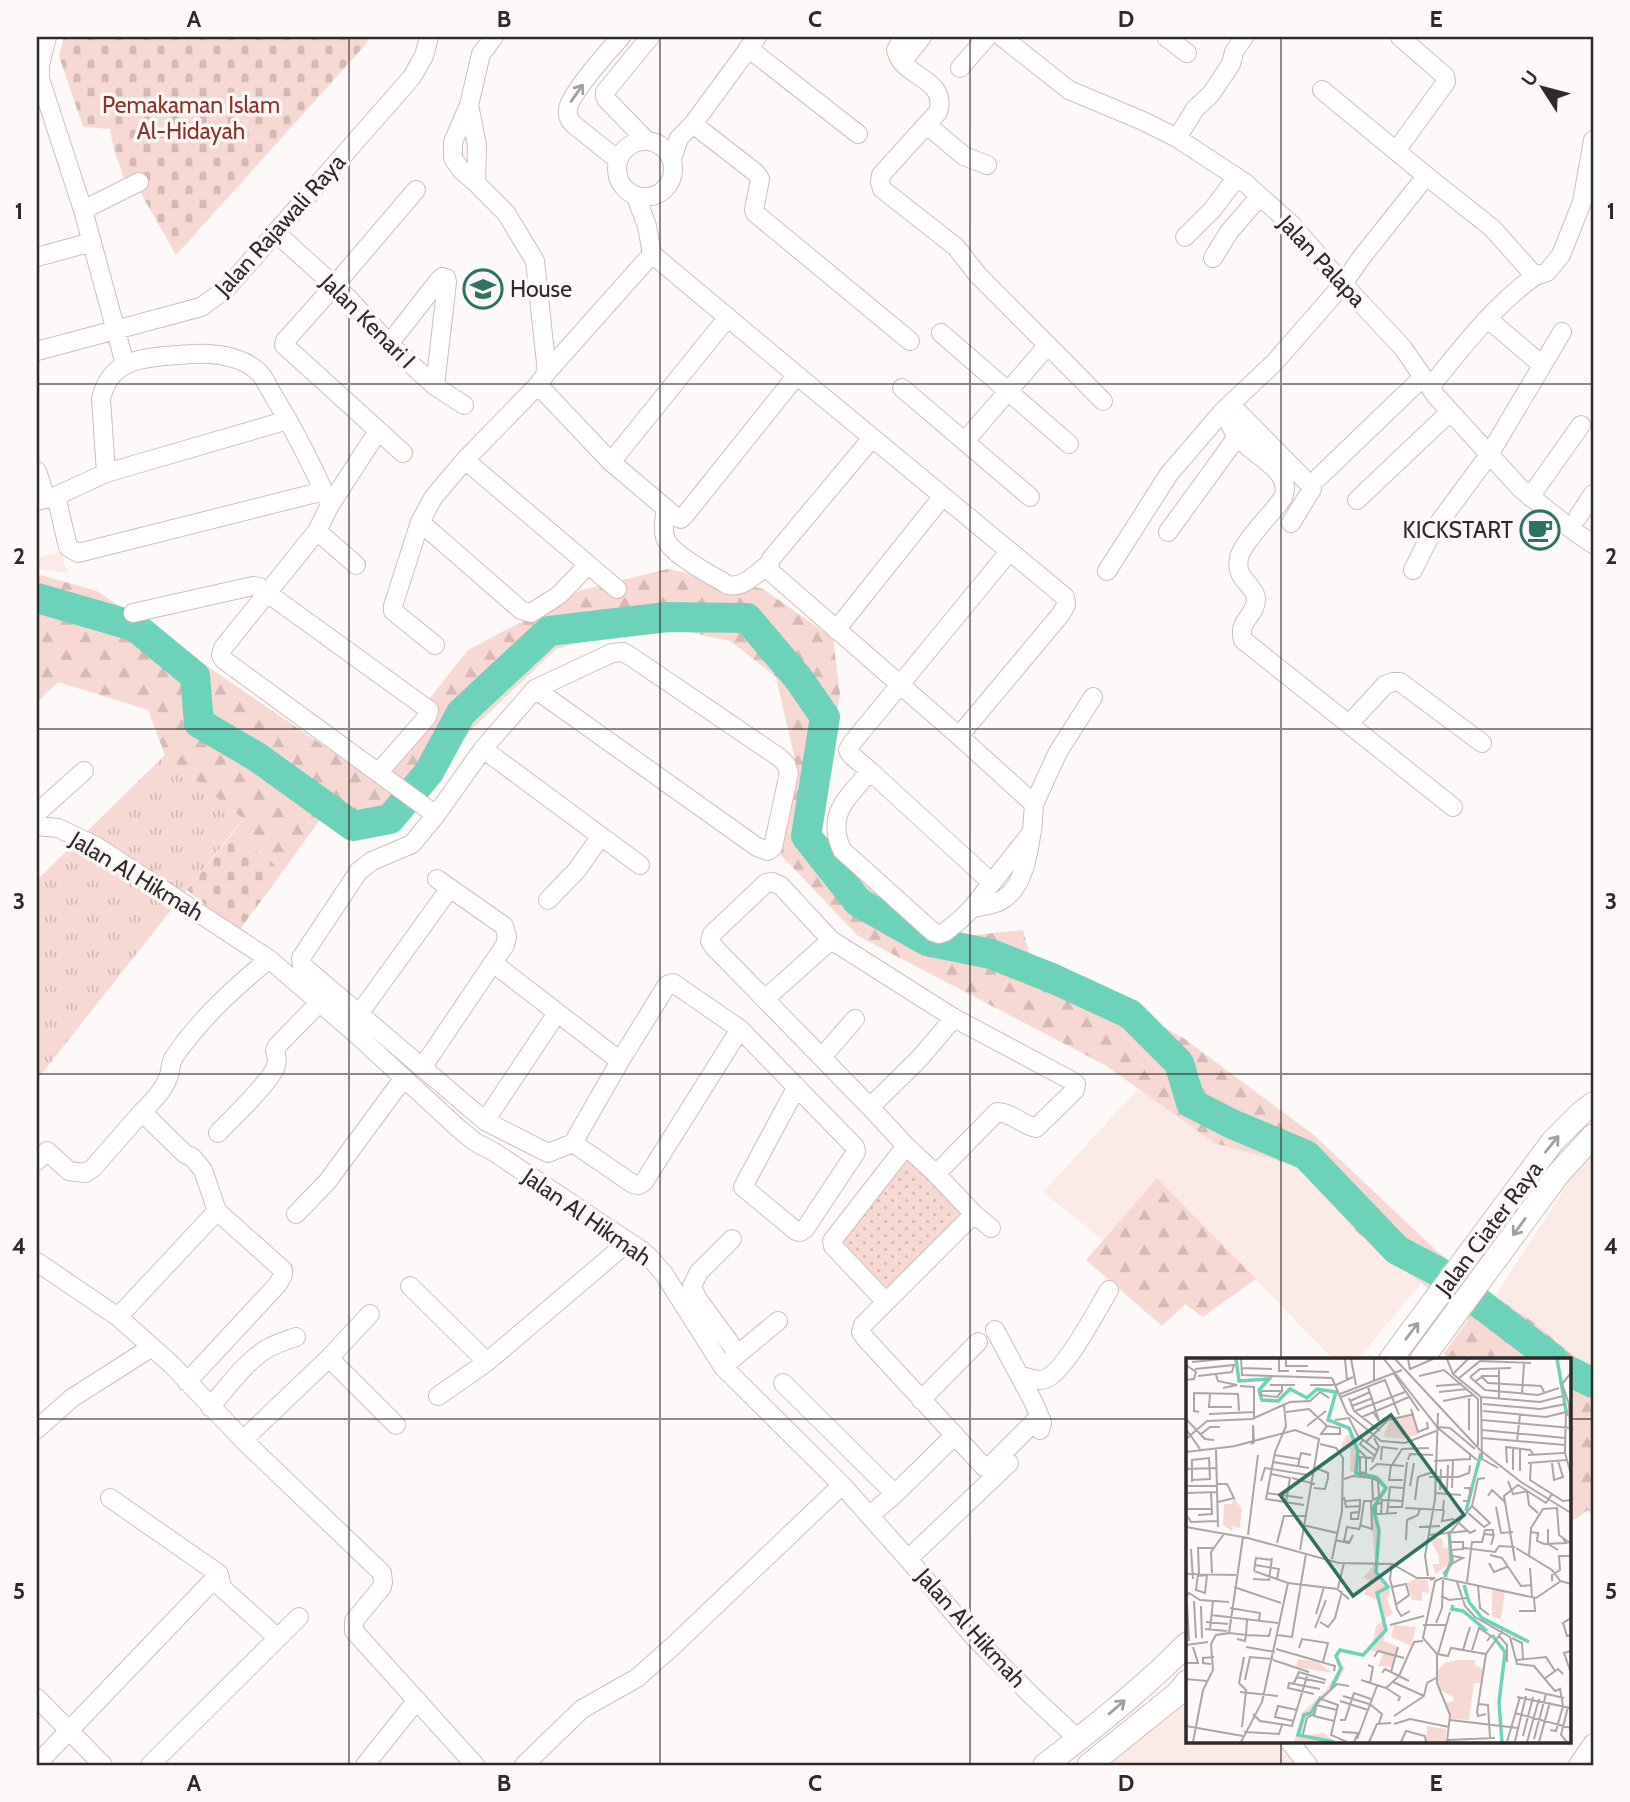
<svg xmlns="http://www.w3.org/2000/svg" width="1630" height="1802" viewBox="0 0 1630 1802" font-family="Cabin,sans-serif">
<defs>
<pattern id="grass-tufts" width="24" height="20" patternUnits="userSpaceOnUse" patternTransform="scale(1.75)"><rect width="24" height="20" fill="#f8d8d3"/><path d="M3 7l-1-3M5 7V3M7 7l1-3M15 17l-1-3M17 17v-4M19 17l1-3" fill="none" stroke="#d5b9b5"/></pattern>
<pattern id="forest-firs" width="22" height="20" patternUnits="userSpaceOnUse" patternTransform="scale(1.75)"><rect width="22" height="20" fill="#f8d8d3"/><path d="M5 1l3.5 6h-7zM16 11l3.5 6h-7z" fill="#d5b9b5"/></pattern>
<pattern id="cemetery-stones" width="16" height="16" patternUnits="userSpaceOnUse" patternTransform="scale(1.75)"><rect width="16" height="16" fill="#f8d8d3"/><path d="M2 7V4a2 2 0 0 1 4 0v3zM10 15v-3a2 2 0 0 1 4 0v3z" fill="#d5b9b5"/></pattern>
<pattern id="park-dots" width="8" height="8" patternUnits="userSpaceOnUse" patternTransform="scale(1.75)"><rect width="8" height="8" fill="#f8d8d3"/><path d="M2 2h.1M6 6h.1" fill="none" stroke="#d5b9b5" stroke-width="1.8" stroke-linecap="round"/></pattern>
</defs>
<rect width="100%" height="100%" fill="#fdf9f8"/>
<path fill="#fceae7" d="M61 552 68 573 40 569 37 557Z
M1138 1089 1214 1143 1295 1165 1359 1234 1421 1283 1358 1359H1333L1157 1178 1103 1240 1043 1192Z
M1593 1152V1369L1587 1367 1533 1322 1495 1296 1585 1157Z
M1187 1684V1741H1293L1311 1765H1087Z"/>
<path fill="url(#grass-tufts)" d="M165 755 243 819 40 1076 37 1073V880Z"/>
<path fill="url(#forest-firs)" d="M668 569 763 589 833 638 840 694 822 833 904 911 965 936 1023 930 1029 953 1185 1039 1315 1136 1437 1251 1495 1296 1533 1322 1587 1367 1593 1369V1516L1588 1510 1569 1523V1359H1446L1444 1353 1468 1320 1359 1234 1295 1165 1214 1143 1105 1065 858 936 779 853 796 764 776 677 730 641 646 623 556 649 472 729 401 822 356 835 322 817 283 871 233 833 243 819 165 755 148 710 58 682 37 702V574L97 591 368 776 468 650 581 590Z
M1157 1178 1256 1279 1203 1317 1185 1304 1162 1326 1086 1260Z"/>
<path fill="url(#cemetery-stones)" d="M64 37H369L367 43 176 255 139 190 130 194 114 150 110 129 83 127 59 56Z
M233 833 283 871 238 932 187 890Z"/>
<path fill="url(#park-dots)" d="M906 1146 978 1217 886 1302 833 1246Z"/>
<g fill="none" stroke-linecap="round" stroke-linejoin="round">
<path stroke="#6cd2ba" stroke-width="30" d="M37 598 134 626 195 676 199 723 257 757 353 826 390 819 429 772 461 713 549 631 667 617 747 618 798 678 825 717 806 836 858 902 927 941 991 954 1054 979 1130 1014 1179 1063 1191 1103 1232 1124 1306 1155 1397 1250 1437 1271 1553 1359
M1569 1371 1593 1383"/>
<g stroke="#d1bdb9" stroke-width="20">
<path id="minor" d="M47 37 40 65V79L83 210 125 364
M494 37 481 54 469 105 453 142V158L461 170 476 183 506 213 535 261 547 372
M903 37 896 50C897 53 899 59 901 61 915 79 947 83 938 112L881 175 880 182 882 189 956 247 977 274 1103 401
M1002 37 1069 90 1143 121 1177 138 1244 182 1292 225 1343 284 1403 348 1436 396 1521 489 1575 532 1593 544
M1166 37 1187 53
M748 48 858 134
M902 62 922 37
M960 68 987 37
M469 105 477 145 476 183
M693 124 756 173 760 179 754 210 755 213 910 341
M927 125 964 156 987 165
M1177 138 1195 109 1211 94 1231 64 1234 52 1244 37
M617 169a28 28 0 1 1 56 0a28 28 0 1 1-56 0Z
M647 141 607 100 605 96V92L650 37
M1396 151 1446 82 1445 76 1400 37
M672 159 679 138 693 124 757 37
M618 160 573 124C569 120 567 115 568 109 570 94 609 50 621 37
M1424 174 1492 228 1535 276 1547 272 1561 255 1582 202 1593 140
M636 197 647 226 652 254C789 369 927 484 1065 597L1066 605 1061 614 959 736
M83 210 139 182
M275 232 349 299 389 344 435 386 464 405
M1185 237 1212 210 1237 177
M37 257 92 242
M1213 258 1229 232 1260 196
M1488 319 1542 365
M941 333 1069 444
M389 344 439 280 442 277 446 278 447 282 435 386
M37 351 201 307 226 289 412 77 424 56 429 37
M538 385 611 462 676 517 681 519 685 515 797 375
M1430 387C1462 348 1493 306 1535 276
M902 388 1030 497
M1230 404 1310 485 1312 489 1291 523
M1223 411C1228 419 1231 429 1237 436 1250 454 1297 472 1282 499 1271 515 1245 539 1239 557 1238 562 1238 568 1240 573 1244 582 1257 591 1256 600 1255 617 1237 621 1243 640L1453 807
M872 438 771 559 769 566 772 573 959 736 1034 804
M965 441 1048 345
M403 453 284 345 285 341 334 286 416 190
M465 460 617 589
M611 462 728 317
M37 471 46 499
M106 473 101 399C108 369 127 360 156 357 185 354 218 349 246 363 250 365 255 369 259 372 266 380 270 391 276 400 296 433 314 469 330 505L317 531 223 648 221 655 224 660 436 815
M1319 477 1422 378
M56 496 68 547 78 553 324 491
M1530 497 1581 425
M1357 500 1450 412
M37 501 56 496 106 473 288 420
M330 505 378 431
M666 508C665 517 662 528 665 537 669 554 712 575 728 585 743 589 758 572 770 563
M1578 517 1593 494
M420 522 521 610 531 613 559 595 588 565
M317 531 356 565
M1168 532 1237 437
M1413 570 1432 532 1489 455 1562 332
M1107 571 1169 474 1223 411 1275 362 1343 284 1361 258 1423 180 1424 174 1322 90
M133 613 253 586 259 587 429 710 427 717 378 773
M836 630 942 497
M435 645 393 611V606L420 522 433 498 465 460 538 385 547 372 652 254
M535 689 757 847 768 851 773 847 789 773 786 764 780 758 633 658 623 652 612 653 535 689 483 749 436 815 412 844 372 861 359 871 301 958 302 965 485 1121 548 1153 573 1143 620 1061 667 985 673 983 740 1029 855 1147 856 1152 854 1155 805 1229 800 1232 796 1231 743 1187 796 1088
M1349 724 1385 685 1393 682H1400L1482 743
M483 749 640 865
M870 771C849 797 825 813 842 850L933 932 939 934 945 932 960 920 972 908 1032 832 1034 804 1058 752 1093 697
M37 813 84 771
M37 826 58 828 96 846 269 959 356 1034 458 1128 475 1142 494 1152 641 1250 651 1259 664 1274 723 1367 842 1485 908 1559 972 1635 1033 1697 1079 1740
M992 883 870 771 851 755 848 750 852 743 1009 552
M548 900 577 870 601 836
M972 908C983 906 996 905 1005 898 1023 885 1028 856 1031 836
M493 963 620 1061
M765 999 831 940
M359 1014 450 888
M822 1057 855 1019
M422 1068 505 945 507 936 504 926 437 879
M870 1107 919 1059 954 1018
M142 1112C152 1102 163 1091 168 1078 171 1071 170 1063 174 1057 200 1019 234 988 269 959
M485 1121 557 1013
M218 1133C232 1118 270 1083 276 1066 278 1060 276 1056 275 1050L278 1045 320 1002
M573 1143 633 1184 639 1185 644 1182 740 1029
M37 1161 47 1151 69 1171 85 1173 93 1168 142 1112 185 1154 192 1157 203 1170 217 1211 283 1270V1275L278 1284 187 1382
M936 1174 997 1112C1011 1112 1022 1125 1036 1128L1075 1090 1076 1084 1072 1081 954 1018 831 940 781 886 772 882 766 883 712 934 710 941 714 947 870 1107 906 1146 936 1174 974 1214 991 1228
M296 1214 327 1182 403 1079
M974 1214 863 1325 861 1332 865 1338 984 1467H989L1035 1421
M732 1239 699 1272 692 1286 697 1298 738 1354
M37 1262 118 1317 152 1347 172 1365 243 1440 382 1573 383 1582 382 1587 354 1621V1631L475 1765
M410 1286 487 1362
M886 1302 833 1246 832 1241 906 1146
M118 1317 217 1211
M995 1330 1033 1401 1042 1422 1040 1430
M329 1358 396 1425
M731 1360 778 1321
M1019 1375C1027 1377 1037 1382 1045 1379 1065 1372 1097 1310 1109 1290
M783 1383 895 1494 870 1515
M438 1396 487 1362 628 1242
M921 1400 978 1342
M210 1407C227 1388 247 1359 270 1347 278 1343 288 1340 296 1337
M37 1429 72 1398 152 1347
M243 1440 329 1358 370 1314
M895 1494 955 1435
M110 1498 219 1574 222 1588 278 1638
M908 1559 1009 1463
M37 1698 103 1765
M1289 1741 1308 1765
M37 1764 219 1574
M150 1765 299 1617
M365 1765 417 1700
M524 1765 582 1709 637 1678 673 1646 842 1485
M1578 1765 1593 1743"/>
</g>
<g stroke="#d1bdb9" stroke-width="25">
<path id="major" d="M1391 1359 1553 1141 1581 1113 1593 1104
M1422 1359 1559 1173 1593 1136
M1045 1765C1094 1728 1144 1688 1187 1644
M1089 1765 1177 1694 1187 1682"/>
</g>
<use href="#minor" stroke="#fff" stroke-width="18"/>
<use href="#major" stroke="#fff" stroke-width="23"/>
</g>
<defs><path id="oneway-shaft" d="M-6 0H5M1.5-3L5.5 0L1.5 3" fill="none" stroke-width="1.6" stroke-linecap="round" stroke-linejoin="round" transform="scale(1.75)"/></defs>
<g stroke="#a29f9e">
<use href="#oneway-shaft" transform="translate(577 93) rotate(-55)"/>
<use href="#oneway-shaft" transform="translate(1552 1144) rotate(-51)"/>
<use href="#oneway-shaft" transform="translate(1519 1227) rotate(126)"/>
<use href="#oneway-shaft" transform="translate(1412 1331) rotate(-53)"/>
<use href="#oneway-shaft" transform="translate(1117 1707) rotate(-41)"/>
</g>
<path fill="none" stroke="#312928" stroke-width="2" stroke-opacity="0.55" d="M349 37V1765M660 37V1765M970 37V1765M1281 37V1359M37 384H1593M37 729H1593M37 1074H1593M37 1419H1187M1569 1419H1593M1281 1741V1765"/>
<defs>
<g id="school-ring" transform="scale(2.0125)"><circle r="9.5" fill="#fdf9f8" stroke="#2f7263" stroke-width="1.5"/><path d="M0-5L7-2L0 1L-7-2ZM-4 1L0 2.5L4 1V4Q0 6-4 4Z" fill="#2f7263"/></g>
<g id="cafe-ring" transform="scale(2.0125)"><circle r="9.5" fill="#fdf9f8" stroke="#2f7263" stroke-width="1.5"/><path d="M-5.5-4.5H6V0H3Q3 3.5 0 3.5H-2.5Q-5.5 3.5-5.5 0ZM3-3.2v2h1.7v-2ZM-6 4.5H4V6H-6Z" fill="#2f7263"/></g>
</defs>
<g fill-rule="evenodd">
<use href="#school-ring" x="483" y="289"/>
<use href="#cafe-ring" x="1540" y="530"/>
</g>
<g text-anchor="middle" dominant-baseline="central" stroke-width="7" stroke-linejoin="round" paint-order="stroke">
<g font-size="23" fill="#902e27" stroke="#fdf9f8">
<text x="191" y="105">Pemakaman Islam<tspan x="191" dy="26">Al-Hidayah</tspan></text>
</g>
<g font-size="23" fill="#312928" stroke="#fdf9f8">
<text transform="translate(280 225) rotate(-48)">Jalan Rajawali Raya</text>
<text transform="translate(1322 261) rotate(47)">Jalan Palapa</text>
<text transform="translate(368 321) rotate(45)">Jalan Kenari I</text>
<text transform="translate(137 876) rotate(31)">Jalan Al Hikmah</text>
<text transform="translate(587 1217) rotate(35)">Jalan Al Hikmah</text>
<text transform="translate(1489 1228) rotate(-53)">Jalan Ciater Raya</text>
<text transform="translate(971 1628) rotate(48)">Jalan Al Hikmah</text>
</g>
<g font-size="23" fill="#312928" stroke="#fdf9f8" text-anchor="start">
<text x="510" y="289">House</text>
<text x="1513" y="530" text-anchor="end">KICKSTART</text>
</g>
</g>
<g transform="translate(1186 1358)">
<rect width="385" height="385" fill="#fdf9f8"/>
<path d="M243 180H256L257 190 264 189 266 203 250 216 246 206H253V198ZM229 221 242 222 243 235 236 234V243L226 242 221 225ZM306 232 319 234 315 261 306 258ZM188 279 213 289 207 309 192 308 198 293H185ZM271 302H289V307L298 312 294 325H288L283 362 265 361 259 345 268 343 267 339 253 331 251 314 258 305ZM241 368 260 371V384H240Z" fill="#f8d8d3"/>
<path d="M160 77H166L173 89V114L194 119 202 130 189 153 193 161 191 215 203 229 204 237 200 240 207 256 200 259 198 283 188 279 190 268 197 263 196 245 178 236 183 222 177 220 189 206 185 151 198 130 190 120 164 113 165 91 155 89ZM208 267 230 269 225 288 205 279ZM156 307 159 310 146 333 120 358 115 378 137 375 150 384H108L116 355 139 334Z" fill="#f8d8d3"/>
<path d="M216 58H227L232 76 218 81 197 79 204 63ZM112 301 132 304 146 315 110 309Z" fill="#f8d8d3"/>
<path d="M48 140 56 151 54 170 47 168 46 173 37 167 38 146H46Z" fill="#f8d8d3"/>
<path fill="none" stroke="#6cd2ba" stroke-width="3.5" d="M50 1 53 23 83 21 73 32 76 42 92 43 104 31 121 40 131 31 150 34 142 62 163 70 172 93 170 115 190 119 200 130 187 150 193 172 190 214 202 229 191 235 200 272 177 297 154 292 150 298 155 310 145 331M371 1 381 58M280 153 295 95M259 219 265 203 263 173M278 227 283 244 296 260 343 284M267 247 266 251 277 253 301 273M306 277 319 294 313 345 316 384M135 339 125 355 118 357 112 377 148 384"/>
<path fill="none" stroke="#aba6a5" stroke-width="2" d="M55 1 56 17 146 20M93 1V13H103M100 1V8H122M159 1 161 22M165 1 170 27M188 1V23M198 1 252 70 291 102M209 1 294 92 335 124 385 155M222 1 224 11 247 1M261 1 267 16 295 39 296 101 312 110M6 4 37 1M0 7 10 14 8 21 0 22M55 10 86 11M9 11 48 7 46 14 12 18M313 11V40M110 13 143 14M385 15 376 26 383 46 385 107M208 16 233 53M267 16 282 1M30 17 32 23 51 27 37 30M233 18 258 12 292 41V88M295 18 302 25 355 28 358 34M284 19 299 32 352 37 373 30M284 19 294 11 325 10M146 20 161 55 195 83 219 85 250 73M273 20 294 3 345 5M290 23 297 18H313M84 27H109M96 27V33H76L74 37 91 39 96 33M124 27H150L167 19M54 28 68 29V61M250 28 276 26M182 29 193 63 187 54M253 34 281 31M24 36 23 49H46M154 36 216 12M336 36 338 6M155 39 199 22 213 57M295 39 354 44 377 38M163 40 168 53 194 73M164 43 184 34M257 43 288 37M297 46 354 51 380 46M98 47 100 68 89 94 80 141 118 147M166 48 187 40M225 51 232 74 242 70 241 64M169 53 219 34M297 53 360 59 380 54M380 53 379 95 385 116M13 54 8 53V35L52 36 53 53M100 54 123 51 141 68 154 70V76H135L141 68M23 56 68 54M176 59 223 39M0 61 19 81 28 82M149 62 163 60 172 78 192 93M296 62 385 70M121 68 140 53M251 69 264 70 289 91M0 71 14 91M283 72V40M296 72 379 80M15 76 24 69H34M296 80 379 87M0 81 21 63 66 61 104 44 124 43 134 34 143 40M177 82 174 86 189 98M331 83 334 57M180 84 202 62 228 56M65 86 67 85 68 84 67 67V85M134 86 150 90 157 100 156 153 146 201M49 88 109 72 133 81 114 192M327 90V112M334 91V113M30 92 32 169M173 92 180 99V115L174 114M0 94 50 88M88 97 113 101M342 97 378 95M195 102 196 89 212 91M222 102 224 96 247 97M248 103 284 101V95M87 104 123 110M186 104 193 89 188 80M345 104 344 122 377 143 385 142M321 105 320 89 344 92 347 96M342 105 381 102M366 105 368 122 377 119 372 103M205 107 203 122H217M206 107 216 91 243 90M112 108 115 95 125 97M0 111 31 110M184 112 191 106 218 108M85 116 104 120 100 144M243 119H272L283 115 284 107M106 120 129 126M174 120V99L186 100M158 121 167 118 186 120 192 123 193 139 187 142 186 120M6 122 24 121 23 100 6 102V124M75 123 79 110 122 117M322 123 327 136 342 133M31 126H41L48 140 32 144M0 128H31M224 128 228 105M128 130 139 131 142 120V115L130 110M266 130 267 103M261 131 262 107M254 132 255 111M341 132 343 147 352 155M0 135 32 134M81 135 117 140M249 135 275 137M302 138 306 132 319 144M158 139 160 149 174 148M229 142 232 119 247 114M160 143 174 142V148L172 161H165V155L173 154M277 143H283L284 137V130H278M196 145 190 146V156L211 155M202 149H216L221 104M310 149 315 175 327 174M219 150 257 152 258 142M0 151H26M258 152 256 163 268 161M282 155 298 169 304 165 286 148M201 156 204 129 217 130M12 157 26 156 25 134M195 157 196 142 216 143M2 159 5 164 32 163M273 165 284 175 290 172M117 167 151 175M0 169 62 180 153 205 206 206 231 220H249L244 222M233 169 254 168M362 171V186L372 192M173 172 175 164 178 143H185L186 171 174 167M345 174 352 175 351 183 358 186 380 185 377 181M263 176 286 148 292 121 299 120M297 176 308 177 305 187M62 177 72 97M243 177 281 173M149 182 163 185 167 177M220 182 221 162 232 157 234 150M163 184 158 183 161 169 173 171M264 184H277V191L265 192M91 185 98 158H119M278 190 309 194 313 188 329 189M330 190 366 212 375 224M5 191 7 221M304 197 316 200 335 228 346 227M343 198 345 170 357 151 371 150 373 177 385 186M329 203 318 138 332 127 360 145 366 136M267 205 277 200 267 198M303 205 308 214 321 209M206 206 204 221 211 251 215 258 224 253M69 207 93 211 91 220M344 210 346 239M68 213 102 225 151 231 163 241M68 213 70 200 86 202M26 215 25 194 38 176M0 216 50 217M13 216 12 190H28M257 216 267 205 263 177M12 218 21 217 19 235 10 232 12 216M242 218 239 198 249 141 252 55M67 221 83 222 86 200M249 223 237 280 251 296V325L264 357 261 384M249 223 256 220 350 240 375 223 385 226M366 223V217L374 212 373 198H383M271 224 279 248 289 259 324 279 331 306 348 308 369 333 374 331 377 348 370 373 364 372M281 224 286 184H296L299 172H307V176M292 228 294 250 303 257M48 229 95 245M206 229 220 226 223 237 211 246M152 230 158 205M255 238 263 242 281 240M0 239 3 235 14 242 43 244M8 243 10 280M1 246 3 283M15 248 16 280M44 250 74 255 73 263M333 253H349L348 240M130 256 138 229M25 257 92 265M385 260 377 265 381 278 385 277M20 264 42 266M134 264 142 269 149 260 156 233M250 265 256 250 257 222M204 267 238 258M237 267H261M129 270 140 242M19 271 41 273M24 271 27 243M43 275 60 277 61 262M91 277 106 279 120 196M313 278 321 287V304M326 280 336 285 337 301M51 281 59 283 60 277 83 278 85 270M0 287 22 284M60 289 89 294M113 290 116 281 142 285 137 304M90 291 149 308 148 313M277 292 284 269M286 292 293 270 305 278 301 283M385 293 378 295 385 315M251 296 262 298 265 290 300 296M252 296 264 254M58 299 53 325 61 333M188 299 192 293 218 300M87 302 123 314M331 302 360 299 369 313M0 305H12L7 289M25 306 17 305V300L28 299M182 307 187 309 184 325M205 314 212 289M196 315 199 311 223 323M110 319 139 325M0 321 21 323M358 321 372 311 377 316M59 322 64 299 87 301M175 322 200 330 213 318 228 284 237 283M207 324 238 338M108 325 113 314 140 322M200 330 214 339 212 343M339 331 378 340M54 334 92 338M128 336 102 330 103 325 134 331M157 338 183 346M331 339 385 350M135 341 152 347 145 377 161 384M154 343 182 352M292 346 302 347 304 380M130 347 151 352M185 347 196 356 193 365M329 355 385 370M67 356 74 363 106 368 121 318M300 356 292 358 291 354 300 296 317 272M208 358 238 338 241 325 250 320M154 362H159L168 335 185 341M264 362 332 370M108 363 89 359 92 348 111 352M148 363 128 358 131 344 151 326 163 328M208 366 224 361 263 369M0 368 57 378M56 369 60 333M58 374 93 376 96 367M156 374 172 375 168 384M117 376 121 360 128 356M337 378 347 339M171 381 191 328M348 381 360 336M261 382 309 380M329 383 340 338M7 384 17 332 27 312 25 286 30 277 43 275 57 179M55 384 76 344 102 225M183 384 191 366 205 365M215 384 220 373 239 378 240 384M321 384 334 339M341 384 353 341M353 384 364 344M381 384 375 377 382 349"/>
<path fill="#2f7263" fill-opacity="0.15" stroke="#2f7263" stroke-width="3.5" d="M205 57 278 157 167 238 94 137Z"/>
<rect width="385" height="385" fill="none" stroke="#312928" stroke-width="3.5"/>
</g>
<rect width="1630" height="1802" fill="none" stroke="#fdf9f8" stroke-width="77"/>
<g transform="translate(1543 88) rotate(306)" stroke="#fdf9f8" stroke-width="5" paint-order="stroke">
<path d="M0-5L12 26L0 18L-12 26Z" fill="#312928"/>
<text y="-10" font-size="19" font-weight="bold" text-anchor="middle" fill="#312928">U</text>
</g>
<rect x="38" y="38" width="1554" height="1726" fill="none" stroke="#312928" stroke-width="2.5"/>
<g font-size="23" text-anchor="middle" font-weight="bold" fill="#312928">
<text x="194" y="27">A</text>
<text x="504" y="27">B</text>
<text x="815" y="27">C</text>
<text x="1126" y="27">D</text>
<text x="1436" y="27">E</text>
<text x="19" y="219">1</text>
<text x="1611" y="219">1</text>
<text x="19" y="564">2</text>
<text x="1611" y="564">2</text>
<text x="19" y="909">3</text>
<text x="1611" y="909">3</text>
<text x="19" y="1254">4</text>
<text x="1611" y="1254">4</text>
<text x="19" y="1599">5</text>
<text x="1611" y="1599">5</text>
<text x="194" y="1791">A</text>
<text x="504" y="1791">B</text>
<text x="815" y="1791">C</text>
<text x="1126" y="1791">D</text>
<text x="1436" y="1791">E</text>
</g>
</svg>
